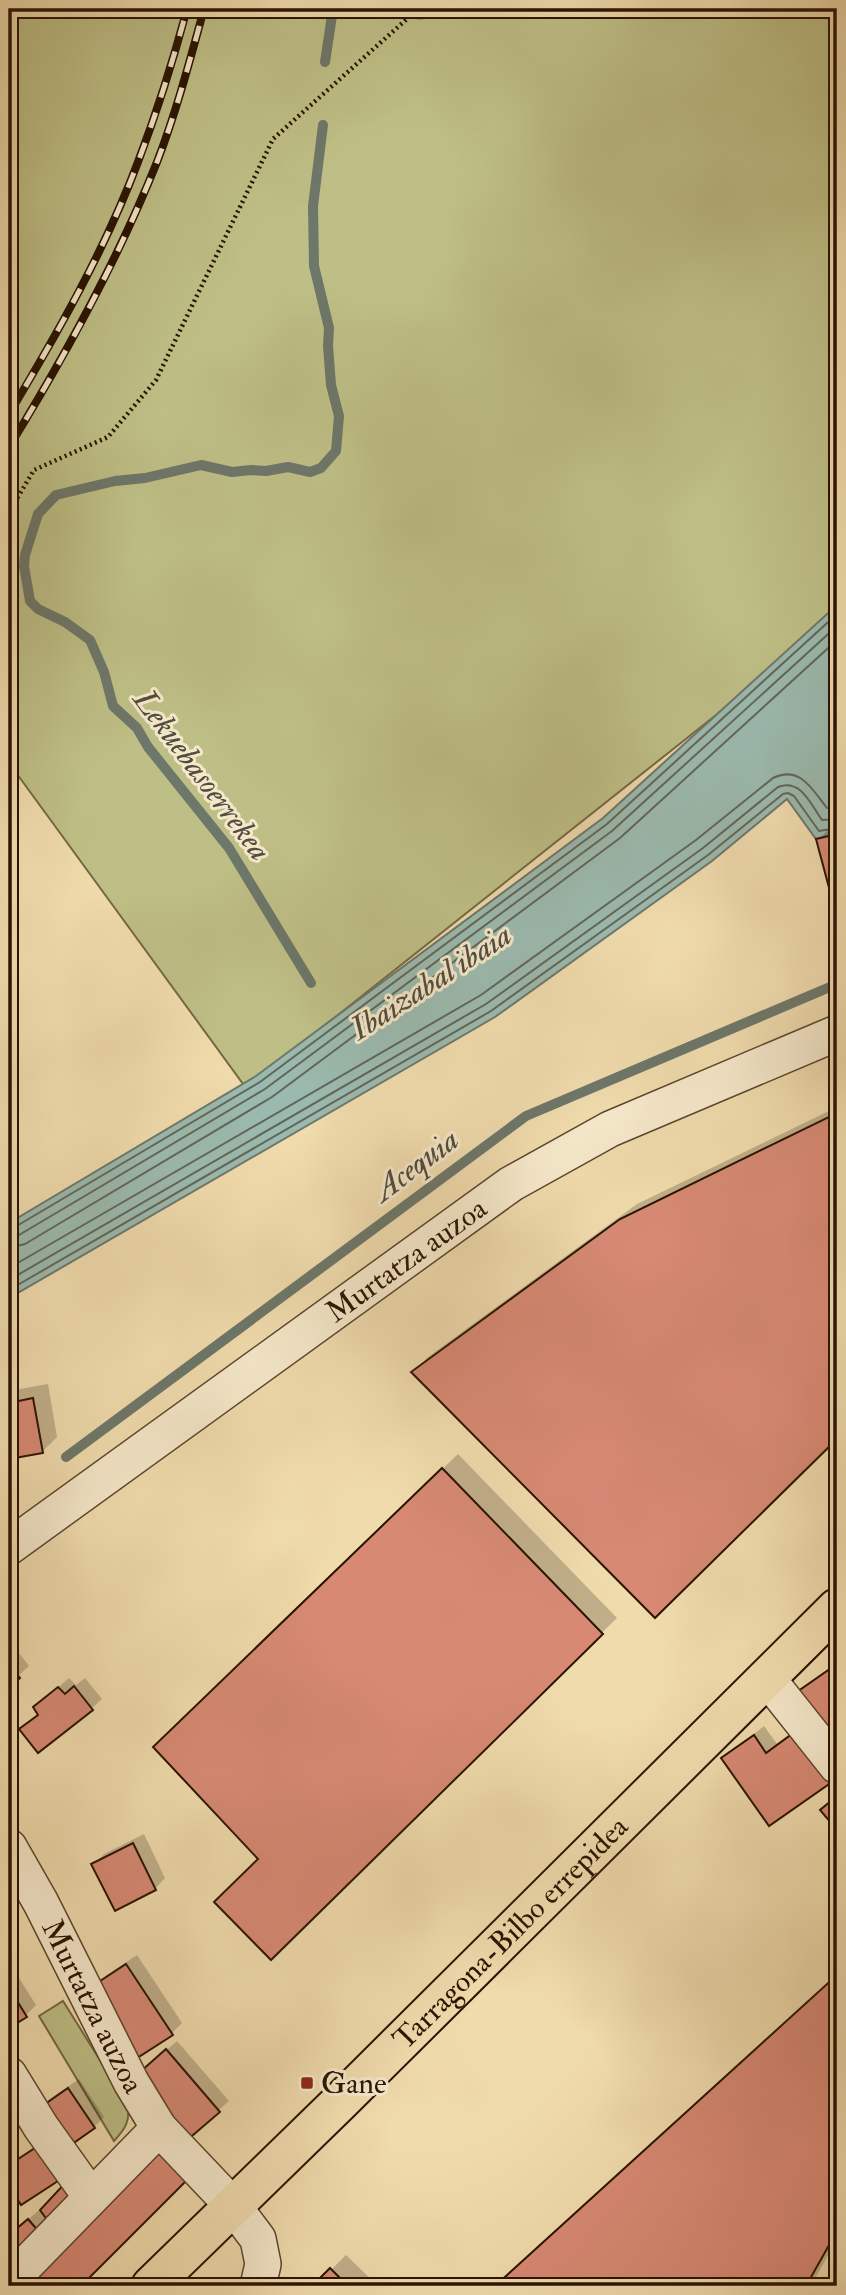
<svg xmlns="http://www.w3.org/2000/svg" width="846" height="2295" viewBox="0 0 846 2295" font-family="'IM FELL Double Pica',serif">
<rect width="100%" height="100%" fill="#f0dbad"/>
<filter id="stains"><feTurbulence type="fractalNoise" baseFrequency=".00286" numOctaves="4"/><feColorMatrix values="0 0 0 0 .2 0 0 0 0 .09 0 0 0 0 .02 0 0 0 .5 -.17"/></filter>
<radialGradient id="worn" r=".72"><stop offset=".6" stop-color="#630" stop-opacity="0"/><stop offset="1" stop-color="#630" stop-opacity=".3"/></radialGradient>
<path fill="#bebf86" stroke="#746944" stroke-width="2" d="M9 9H392C411 22 431 21 450 9H837V619L246 1088 9 763Z
M63 2001 128 2105C130 2122 125 2129 114 2141L39 2016Z"/>
<path fill="#9bbaaf" stroke="#6d776a" stroke-width="2" d="M837 605V834L816 839 787 799 712 861 495 1017 9 1298V1223L256 1076 603 818Z"/>
<path fill="#0003" d="M837 827V912L818 840 828 830Z
M837 1107V1436L655 1616 413 1372 428 1357 637 1204Z
M48 1384 57 1437 42 1452 9 1458V1391Z
M458 1454 617 1618 271 1957 261 1859 155 1747Z
M9 1640 29 1666 9 1684Z
M837 1663V1752L797 1695Z
M69 1678 76 1685 85 1678 102 1699 91 1709 21 1729 39 1713 35 1707Z
M807 1722 837 1764 723 1759 764 1726 777 1744Z
M144 1834 165 1878 155 1889 94 1864 104 1854Z
M137 1955 182 2023 172 2033 96 1986 107 1975Z
M9 1962 36 2005 26 2015 9 2026Z
M837 1976V2239L811 2286H496Z
M177 2041 229 2101 185 2140 204 2160 79 2286H22L178 2129 145 2069Z
M79 2079 104 2117 94 2127 40 2109 50 2099Z
M52 2135 21 2203 9 2183V2164Z
M72 2179 82 2194 9 2268V2236L39 2210 41 2212Z
M346 2255 378 2286H315Z"/>
<g fill="none" stroke-linecap="round" stroke-linejoin="round">
<path stroke="#626658" stroke-width="2" d="M9 1229 15 1227 260 1082 607 824 837 614
M9 1237 19 1235 265 1089 612 831 837 626
M9 1248 25 1244 272 1097 620 838 837 640
M9 1268 481 995 696 840 773 778C800 765 812 789 827 808H837
M9 1280 486 1004 703 848 778 787C801 778 811 805 822 820L837 819
M9 1290 491 1011 708 855 783 794 788 793 794 796 819 831 837 828"/>
<path stroke="#6d776a" stroke-width="10" d="M325 62 333 9
M311 983 229 848 148 747 137 728 113 706 104 672 90 640 65 622 38 609 30 601 24 566 25 555 38 514 56 495 115 481 145 478 201 465 232 472 251 470 266 471 288 467 310 472 321 468 336 451 339 416 331 385 328 346 329 328 314 266 313 206 323 125
M66 1457 526 1116 837 984"/>
</g>
<path fill="#d78974" stroke="#291302" stroke-width="2" d="M837 834V914H836L816 839Z
M837 1113V1439L655 1618 411 1372 620 1219Z
M33 1398 43 1453 9 1459V1403Z
M442 1468 603 1634 271 1960 214 1902 258 1859 153 1747Z
M9 1663 20 1678 9 1687Z
M837 1664V1755L794 1694Z
M74 1686 93 1710 38 1753 19 1729 38 1715 33 1707 58 1687 65 1694Z
M796 1731 832 1782 769 1826 721 1758 754 1735 766 1753Z
M837 1796V1830L820 1810Z
M133 1843 156 1890 115 1911 91 1864Z
M126 1964 173 2035 134 2060 94 1985Z
M837 1975V2231L806 2286H495Z
M9 1988 27 2017 9 2028Z
M166 2049 220 2112 186 2141 132 2079Z
M68 2088 95 2128 65 2149 38 2109Z
M41 2144 46 2161 58 2181 21 2205 9 2186V2165Z
M159 2144 191 2176 81 2286H20Z
M66 2182 78 2200 53 2228 40 2210Z
M28 2219 46 2240 9 2271V2235Z
M330 2268 348 2286H312Z"/>
<g fill="none" stroke-linecap="round" stroke-linejoin="round">
<g stroke="#5b452d" stroke-width="38">
<g id="minor">
<path id="s1" d="M9 1547 511 1184 610 1129 837 1033"/>
<path d="M767 1678 837 1766"/>
<path id="s2" d="M9 1847 41 1903 131 2082 159 2128 234 2207 258 2239 263 2264 258 2286"/>
<path d="M9 2075 41 2127 91 2197"/>
<path d="M9 2282 159 2128"/>
</g>
</g>
<g stroke="#291302" stroke-width="42">
<g id="highway">
<path id="s3" d="M151 2286 342 2100 837 1608"/>
</g>
</g>
<path stroke="#291302" stroke-width="4.5" stroke-dasharray="2 3.5" stroke-linecap="butt" d="M9 512 34 470 108 437 156 380 273 139 418 9"/>
<use href="#minor" stroke="#f5e8ca" stroke-width="35"/>
<use href="#highway" stroke="#f0dbad" stroke-width="38"/>
<g stroke="#291302" stroke-width="8">
<path id="rail" d="M9 414C57 334 105 250 138 162 157 112 173 61 187 9
M9 447C65 356 117 262 157 162 176 113 190 60 204 9"/>
</g>
<use href="#rail" stroke="#f5e8ca" stroke-width="5" stroke-dasharray="16" stroke-linecap="butt"/>
</g>
<rect fill="#8f2418" stroke="#f5e8ca" stroke-width="2.5" x="300" y="2076" width="14" height="14" rx="3.5"/>
<g text-anchor="middle" dominant-baseline="central" stroke-width="6" stroke-linejoin="round" paint-order="stroke">
<g font-size="30" fill="#291302" stroke="#f5e8ca">
<text stroke="none"><textPath href="#s1" startOffset="490">Murtatza auzoa</textPath></text>
<text stroke="none"><textPath href="#s3" startOffset="504">Tarragona-Bilbo errepidea</textPath></text>
<text stroke="none"><textPath href="#s2" startOffset="180">Murtatza auzoa</textPath></text>
</g>
<g font-size="30" fill="#291302" stroke="#f5e8ca" text-anchor="start">
<text x="321" y="2083">Gane</text>
</g>
<g font-size="32" font-style="italic" fill="#514d3f" stroke="#f5e8ca">
<text transform="translate(202 775) rotate(53)">Lekuebasoerrekea</text>
<text transform="translate(431 982) rotate(-33)">Ibaizabal ibaia</text>
<text transform="translate(416 1165) rotate(-37)">Acequia</text>
</g>
</g>
<rect width="846" height="2295" fill="none" stroke="#f0dbad" stroke-width="35"/>
<rect x="10" y="10" width="825" height="2274" fill="none" stroke="#291302" stroke-width="3.5"/>
<rect x="18" y="18" width="811" height="2260" fill="none" stroke="#291302" stroke-width="2"/>
<rect width="100%" height="100%" filter="url(#stains)"/>
<rect width="100%" height="100%" fill="url(#worn)"/>
</svg>
